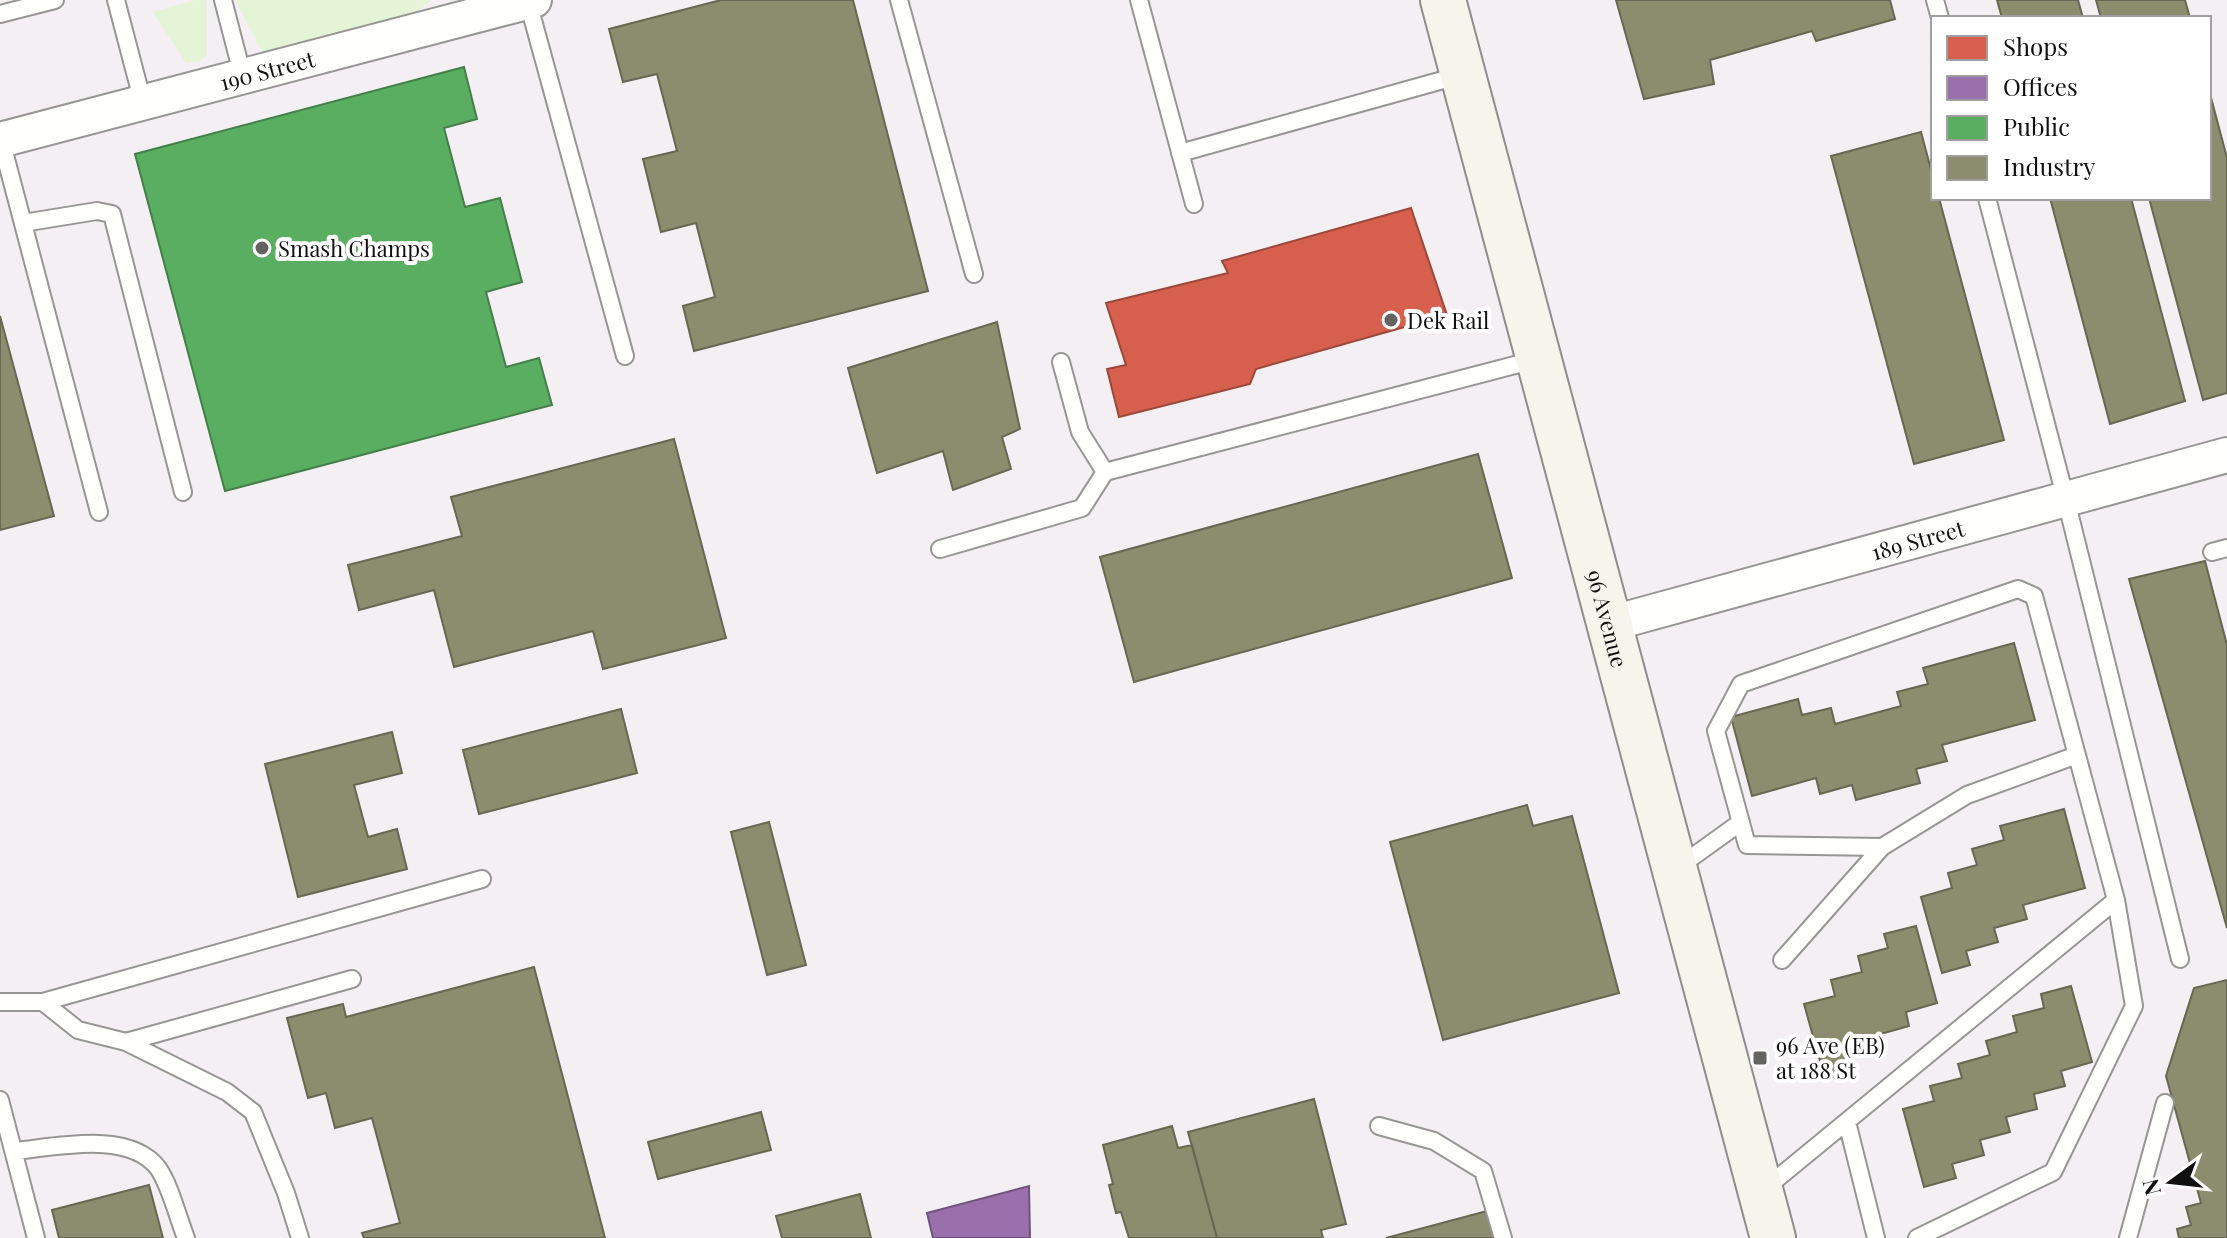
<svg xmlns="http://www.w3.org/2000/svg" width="2227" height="1238" viewBox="0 0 2227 1238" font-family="'Playfair Display',serif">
<rect width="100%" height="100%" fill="#fcfcf7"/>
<path fill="#f4eff3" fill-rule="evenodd" d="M0 0H2227V1238H0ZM1933 18H2209V198H1933Z"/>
<path fill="#e5f3d6" d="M196 0H207V56L200 61 186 63 153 12Z
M235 0H431L417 13 263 53Z"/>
<path fill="#d6604d" stroke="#9b483b" stroke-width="2" d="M1411 208 1447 315 1256 369 1250 384 1119 417 1107 369 1126 365 1106 303 1228 273 1222 261Z"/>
<path fill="#9970ab" stroke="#70537c" stroke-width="2" d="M1029 1186 1030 1238H933L927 1213Z"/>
<path fill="#5aae61" stroke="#447f49" stroke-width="2" d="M464 67 477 119 444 128 465 207 500 198 522 282 486 292 506 367 539 358 552 405 225 491 135 154Z"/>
<path fill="#8c8c6e" stroke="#676752" stroke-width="2" d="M721 0H853L928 291 694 351 683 306 715 297 696 223 661 232 643 159 677 151 657 74 623 82 609 29Z
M1616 0H1890L1895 19 1816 41 1812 31 1710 60 1714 84 1644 99Z
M1997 0H2078L2083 18H2002Z
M2096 0H2185L2190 18H2101Z
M2209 90 2227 158V393L2203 400 2149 198H2209Z
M1921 132 1933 177V198H1939L2004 440 1914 464 1831 156Z
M2050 198H2131L2185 401 2110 424Z
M0 316 54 516 0 530Z
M997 322 1020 429 1002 437 1011 469 953 490 943 451 877 473 848 368Z
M674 439 726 638 603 669 593 631 454 667 434 590 359 610 348 565 462 536 451 497Z
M1478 454 1512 578 1134 682 1100 557Z
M2205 561 2227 645V928L2129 579Z
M2014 643 2035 720 1942 745 1947 761 1916 769 1920 783 1856 800 1852 785 1820 794 1816 778 1752 796 1731 717 1798 699 1802 715 1831 708 1835 724 1901 706 1897 692 1928 684 1923 668Z
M621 709 637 773 479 814 463 750Z
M392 732 402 773 354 785 368 837 397 829 407 869 298 897 265 764Z
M1527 805 1533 826 1572 816 1619 993 1443 1040 1390 842Z
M2064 809 2085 888 2023 905 2027 919 1994 928 1998 942 1966 951 1970 965 1942 973 1921 897 1952 888 1948 873 1977 865 1972 849 2004 840 2000 826Z
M769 822 806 965 767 975 731 832Z
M1916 926 1937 1003 1906 1012 1909 1026 1877 1035 1880 1049 1849 1057 1852 1072 1825 1079 1804 1004 1835 996 1831 980 1862 972 1858 956 1888 948 1884 934Z
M534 967 605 1238H364L362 1233 400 1223 372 1118 335 1128 326 1093 308 1098 287 1018 343 1004 346 1017Z
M2227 980V1238H2179L2177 1229 2191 1225 2186 1207 2201 1203 2166 1076 2194 988Z
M2071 986 2092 1062 2061 1071 2065 1086 2034 1094 2037 1109 2006 1117 2010 1132 1980 1140 1984 1155 1952 1164 1956 1178 1924 1187 1903 1109 1934 1101 1930 1086 1962 1078 1958 1064 1990 1055 1986 1041 2017 1032 2013 1016 2044 1008 2041 994Z
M1314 1099 1346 1224 1321 1230 1323 1238H1217L1188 1132Z
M761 1112 771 1150 658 1179 648 1142Z
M1172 1126 1178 1148 1192 1145 1217 1238H1129L1121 1212 1116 1213 1109 1185 1113 1184 1103 1145Z
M149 1185 163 1238H59L52 1210Z
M860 1194 871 1238H782L776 1216Z
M1487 1211 1494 1238H1386Z"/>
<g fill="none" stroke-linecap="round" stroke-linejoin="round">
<g stroke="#969694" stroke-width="20">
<path id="service" d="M116 0 143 103
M223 0 243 77
M899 0 974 274
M1139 0 1194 204
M1935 0 1940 18
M528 2 625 356
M0 14 55 0
M1 140 99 512
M1180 153 1461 75
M1987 198 2066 500 2180 959
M23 223 97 211 112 214 183 492
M1061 362 1080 432 1105 472
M940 549 1082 508 1105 472 1538 359
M2212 552 2227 548
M1677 868 1741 822
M1782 960 1882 847
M0 1002H43L78 1030 126 1042 227 1092 253 1112 286 1193 300 1238
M43 1002 482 879
M126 1042 352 979
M0 1100 36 1238
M1847 1122 1876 1238
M1379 1126 1434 1141 1483 1171 1503 1238
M15 1151C57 1147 129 1130 158 1168 170 1185 178 1218 186 1238
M1762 1191 2116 900 2034 596 2018 589 1741 684 1716 731 1747 845 1882 847 1967 795 2077 755
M1917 1238 2053 1172 2134 1006 2116 900
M2128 1238 2165 1103"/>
</g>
<g stroke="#969694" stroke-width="38">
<g id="minor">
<path id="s1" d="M0 140 534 0"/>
<path id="s2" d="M1609 624 2227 455"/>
</g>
</g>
<g stroke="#8d8d8b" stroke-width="48">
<g id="secondary">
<path id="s3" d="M1443 0 1773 1238"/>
</g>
</g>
<use href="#service" stroke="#fffffe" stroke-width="16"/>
<use href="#minor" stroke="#fffffe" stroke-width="34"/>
<use href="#secondary" stroke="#f6f5eb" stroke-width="44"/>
</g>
<g fill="#636361" stroke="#fff" stroke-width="3">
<circle cx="262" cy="248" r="8"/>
<circle cx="1391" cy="320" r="8"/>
<rect x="1752" y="1050" width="16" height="16" rx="4"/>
</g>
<g text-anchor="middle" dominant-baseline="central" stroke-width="8" stroke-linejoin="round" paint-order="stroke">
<g font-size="22" fill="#101010" stroke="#fff">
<text stroke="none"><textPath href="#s1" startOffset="276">190 Street</textPath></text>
<text stroke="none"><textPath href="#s2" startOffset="320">189 Street</textPath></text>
<text stroke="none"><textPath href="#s3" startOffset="640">96 Avenue</textPath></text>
</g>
<g font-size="22" fill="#101010" stroke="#fff" text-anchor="start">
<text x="278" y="248">Smash Champs</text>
<text x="1407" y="320">Dek Rail</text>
<text x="1776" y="1045">96 Ave (EB)<tspan x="1776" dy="25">at 188 St</tspan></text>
</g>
</g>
<rect x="1931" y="16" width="280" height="184" fill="#ffffff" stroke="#9f9f9f" stroke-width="2"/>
<rect x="1947" y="36" width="40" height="24" fill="#d6604d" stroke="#9f9f9f" stroke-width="2"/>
<text x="2003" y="56" font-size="24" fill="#101010">Shops</text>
<rect x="1947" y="76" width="40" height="24" fill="#9970ab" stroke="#9f9f9f" stroke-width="2"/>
<text x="2003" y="96" font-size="24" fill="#101010">Offices</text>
<rect x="1947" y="116" width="40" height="24" fill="#5aae61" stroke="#9f9f9f" stroke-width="2"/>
<text x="2003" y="136" font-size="24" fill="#101010">Public</text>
<rect x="1947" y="156" width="40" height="24" fill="#8c8c6e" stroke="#9f9f9f" stroke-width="2"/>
<text x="2003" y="176" font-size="24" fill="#101010">Industry</text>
<g transform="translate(2171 1182) rotate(255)" stroke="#ffffff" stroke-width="6" paint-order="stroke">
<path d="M0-6L14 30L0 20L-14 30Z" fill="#101010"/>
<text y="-12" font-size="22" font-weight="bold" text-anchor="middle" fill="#101010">N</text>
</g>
</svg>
